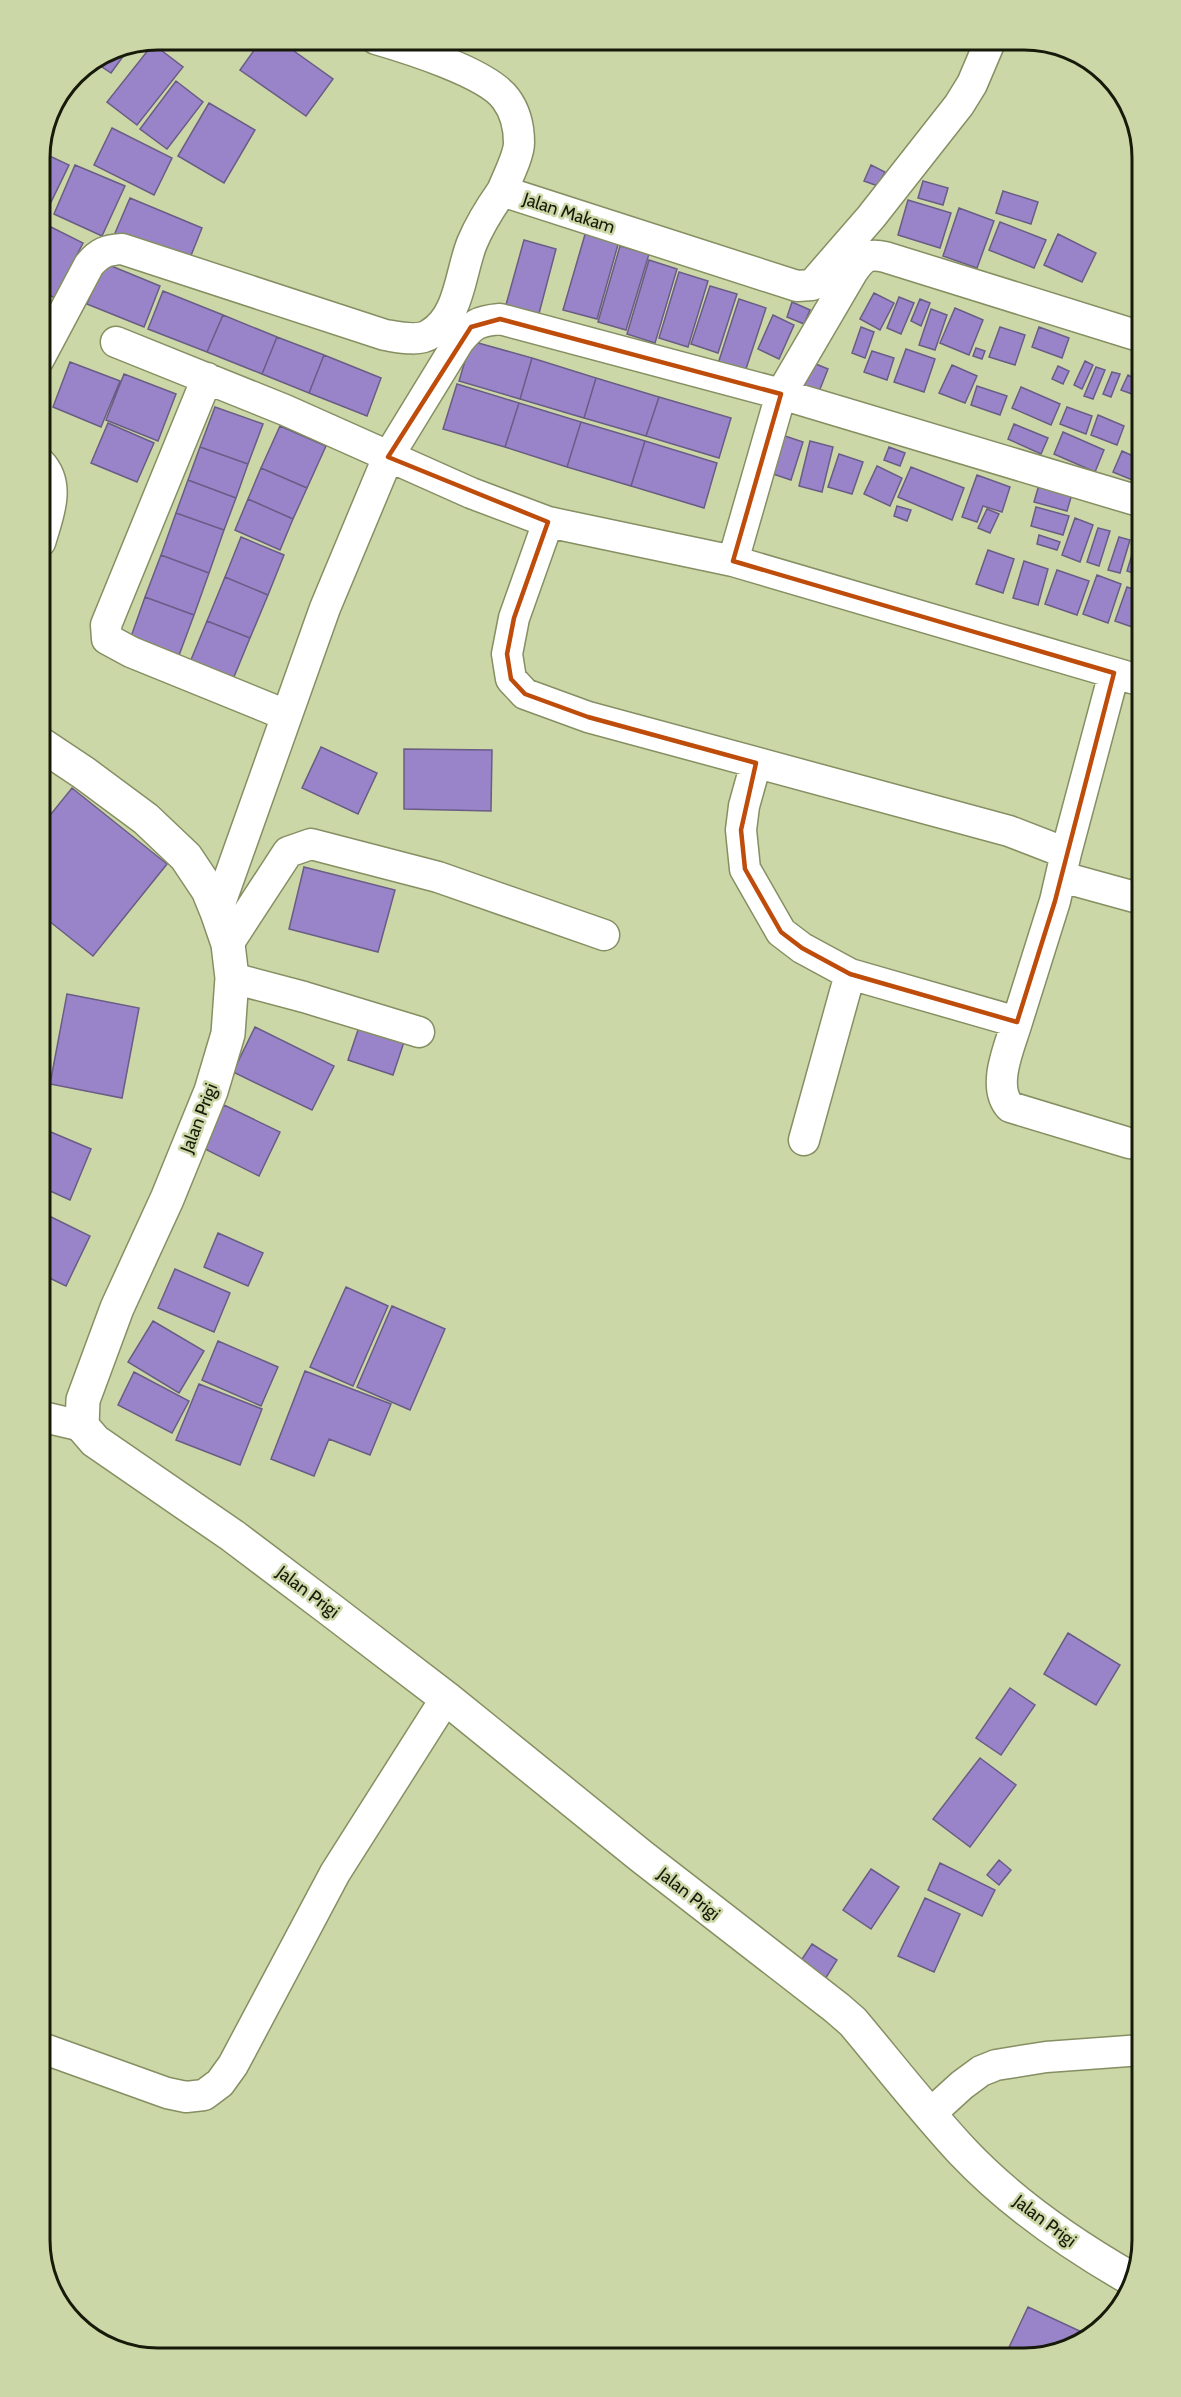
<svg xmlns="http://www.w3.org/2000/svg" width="1181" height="2397" viewBox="0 0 1181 2397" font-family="Cabin,sans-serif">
<rect width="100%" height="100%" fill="#ccd7a8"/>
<path fill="#9a84c9" stroke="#695d85" stroke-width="1.5" d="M262 39H277L333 79 306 116 240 70Z
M132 44 111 73 93 61 113 48Z
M153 44 183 67 137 125 107 102Z
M176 81 203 102 167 149 140 129Z
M209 103 255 130 224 183 178 156Z
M112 128 172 158 154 195 94 165Z
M39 151 69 165 39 227Z
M75 165 125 186 102 236 54 214Z
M871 165 885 172 878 186 864 181Z
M923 181 948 188 943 205 918 198Z
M1003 191 1038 202 1031 224 996 213Z
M130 198 202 228 188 263 115 233Z
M908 200 951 213 940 248 898 235Z
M959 208 994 221 977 268 943 256Z
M1000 222 1046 240 1034 268 989 250Z
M43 223 83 243 55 298 39 290V230Z
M586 231 619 241 597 319 563 310Z
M1058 234 1096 253 1082 282 1044 265Z
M524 240 556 249 537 321 504 312Z
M620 246 649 254 626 330 598 322Z
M649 260 677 269 655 343 627 334Z
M104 263 160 286 144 327 87 304Z
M679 272 708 281 688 347 659 338Z
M710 286 737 294 718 353 691 344Z
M163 291 223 315 207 352 148 329Z
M874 293 894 303 880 330 860 319Z
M899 297 914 303 901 334 887 328Z
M739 299 766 308 742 381 715 373Z
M920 299 930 303 921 326 911 321Z
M792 302 810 310 804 324 787 317Z
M955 308 983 320 969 355 940 343Z
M931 309 947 315 935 350 919 345Z
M223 315 277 337 262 374 207 352Z
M773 315 794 325 779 359 758 349Z
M861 327 874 332 865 358 852 353Z
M1000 327 1025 335 1015 365 989 357Z
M1039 327 1069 338 1062 358 1032 347Z
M277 337 324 355 309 393 262 374Z
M471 341 532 358 520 399 459 381Z
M976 348 985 351 982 359 973 356Z
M906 349 935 359 924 392 894 382Z
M872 351 894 358 887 380 864 372Z
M324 355 381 378 367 416 309 393Z
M532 358 596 378 584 418 520 399Z
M1085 361 1093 365 1082 389 1074 385Z
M70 362 120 381 101 427 53 407Z
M811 362 828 369 818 394 802 387Z
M952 365 977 376 965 403 939 393Z
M1058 366 1069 371 1063 384 1052 379Z
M1096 367 1105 370 1093 399 1084 396Z
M1112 372 1120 374 1111 397 1103 394Z
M124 374 176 394 158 441 106 420Z
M1128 375 1139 381 1132 394 1121 390Z
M596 378 659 397 646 436 584 418Z
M457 384 519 403 505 447 443 429Z
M1142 385V410L1134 407Z
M977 386 1007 396 1000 415 971 405Z
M1021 387 1060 404 1051 425 1012 408Z
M659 397 731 418 719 458 646 436Z
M519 403 581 422 567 467 505 447Z
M215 407 263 424 248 464 200 447Z
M1067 407 1092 416 1086 434 1060 424Z
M1098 415 1124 426 1117 445 1091 435Z
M581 422 645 441 631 486 567 467Z
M108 423 154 443 137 482 91 463Z
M1014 424 1048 438 1041 454 1008 439Z
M280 426 326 446 307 488 261 468Z
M1063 432 1104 450 1095 472 1054 454Z
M782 435 803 442 791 480 770 473Z
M645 441 717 463 704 508 631 486Z
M810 441 833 447 822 492 799 486Z
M200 447 248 464 236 498 188 480Z
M889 447 905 453 900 466 884 460Z
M1122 451 1142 460V484L1113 472Z
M839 454 863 462 852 494 828 487Z
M877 466 902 478 890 506 864 494Z
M911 467 964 488 952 520 898 497Z
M261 468 307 488 293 519 248 499Z
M977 475 1010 487 1002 512 983 506 977 522 962 517Z
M1041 478 1074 487 1067 511 1034 502Z
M188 480 236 498 224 530 176 513Z
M248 499 293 519 280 550 235 530Z
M897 506 911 510 907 521 894 516Z
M1036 507 1069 516 1063 535 1031 526Z
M987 509 999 514 990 533 978 528Z
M176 513 224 530 209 573 161 555Z
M1075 518 1093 525 1080 562 1062 555Z
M1098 528 1110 531 1099 566 1087 562Z
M1039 535 1060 542 1057 550 1037 544Z
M241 537 284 555 268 595 225 577Z
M1119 537 1130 540 1120 573 1108 570Z
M1137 538 1142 540V576L1127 571Z
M988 550 1014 559 1003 593 976 584Z
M161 555 209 573 194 615 145 597Z
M1024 561 1048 569 1038 605 1013 598Z
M1057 570 1089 581 1077 615 1045 604Z
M1097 575 1121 584 1108 623 1083 614Z
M225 577 268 595 250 638 207 621Z
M1127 587 1142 592V618L1138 629 1115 621Z
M145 597 194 615 175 666 127 648Z
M207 621 250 638 231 684 188 667Z
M321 747 377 773 358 814 302 788Z
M404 749 492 750 491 811 404 809Z
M72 788 167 864 93 956 39 913V829Z
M304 867 395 890 378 952 289 929Z
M67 994 139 1008 122 1098 50 1084Z
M255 1027 334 1066 312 1110 233 1072Z
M359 1027 404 1042 393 1075 348 1060Z
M224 1105 280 1132 259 1176 203 1148Z
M39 1127 91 1149 70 1200 39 1186Z
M39 1211 90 1236 66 1286 39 1273Z
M218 1233 263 1253 248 1286 204 1267Z
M175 1269 230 1293 214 1332 158 1308Z
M346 1287 388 1306 353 1386 310 1367Z
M392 1306 445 1329 410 1410 357 1387Z
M153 1321 204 1351 179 1393 128 1362Z
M218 1341 278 1367 261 1406 202 1380Z
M305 1371 391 1404 370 1455 329 1439 314 1476 271 1459Z
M134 1372 189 1401 172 1433 118 1405Z
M199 1384 262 1409 240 1465 176 1440Z
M1068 1633 1120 1665 1096 1705 1044 1674Z
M1010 1688 1035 1705 1001 1755 976 1738Z
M980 1758 1016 1785 970 1847 933 1819Z
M999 1860 1011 1870 999 1885 987 1875Z
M940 1863 995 1890 982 1916 928 1890Z
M871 1869 899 1887 871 1929 843 1910Z
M925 1898 960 1914 934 1972 898 1956Z
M812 1944 837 1960 822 1984 796 1968Z
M1028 2307 1086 2334 1068 2349 1023 2358H1004Z"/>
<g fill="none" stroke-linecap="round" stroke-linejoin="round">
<g stroke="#858f62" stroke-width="33">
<path id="street" d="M376 39C407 48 488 73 506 99 515 111 519 128 519 143 519 155 507 179 502 191
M116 342 285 410 471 493 548 522 733 561 1142 681
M39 359 89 265C99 253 106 250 122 249L385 335C398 337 419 342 430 334 460 316 460 273 472 243 480 224 490 208 502 191L797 286 812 285 871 217 959 105 972 84 989 44
M207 378 106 625 107 639 131 652 286 715
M548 522 514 618 507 654 511 679 525 694 588 717 1009 831 1066 853
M733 561 781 394 853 271C863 257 868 253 885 257L1142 337
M756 763 744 806 741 830 745 869 781 932 802 948 850 974 1017 1022 1055 901 1066 853 1114 673
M1062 877 1142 899
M217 912 325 608 388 457 459 341C473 324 478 321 500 319L781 394 1142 502
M228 944 288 852 311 844 438 877 604 935
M232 978 304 997 419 1032
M1017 1022C1010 1046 991 1086 1010 1107L1129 1143 1142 1145
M804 1140 850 974
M39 1416 82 1426
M39 2047 167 2093 186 2097 204 2095 220 2083 233 2065 335 1873 446 1698
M929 2115 962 2085 981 2071 996 2065 1046 2057 1142 2050"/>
</g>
<g stroke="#858f62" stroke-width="36">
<path id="secondary" d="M39 541C46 516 60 486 39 464
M39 743 84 773 146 819 186 857 208 890 217 912 228 944 232 978 228 1034 211 1091 167 1199 117 1308 83 1400 82 1426 95 1441 233 1536 331 1610 446 1698 641 1856 837 2008 853 2022C889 2065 924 2110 962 2151 1011 2203 1069 2243 1130 2278"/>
</g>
<use href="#street" stroke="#fff" stroke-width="30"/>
<use href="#secondary" stroke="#fff" stroke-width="33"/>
</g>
<path fill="none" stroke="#be4c0b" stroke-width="4.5" stroke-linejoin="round" d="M500 319 781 394 733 561 1114 673 1055 901 1017 1022 850 974 802 948 781 932 745 869 741 830 756 763 588 717 525 694 511 679 507 654 514 618 548 522 388 457 471 327Z"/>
<g text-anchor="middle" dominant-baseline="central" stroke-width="5" stroke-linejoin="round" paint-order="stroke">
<g font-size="18" fill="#171a09" stroke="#ccd7a8">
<text transform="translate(569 213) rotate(18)">Jalan Makam</text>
<text transform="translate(199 1118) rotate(-69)">Jalan Prigi</text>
<text transform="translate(308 1592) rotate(37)">Jalan Prigi</text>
<text transform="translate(689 1894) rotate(38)">Jalan Prigi</text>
<text transform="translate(1045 2221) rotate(37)">Jalan Prigi</text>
</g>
</g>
<path d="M0 0H1181V2397H0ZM158 50H1024A108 108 0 0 1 1132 158V2240A108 108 0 0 1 1024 2348H158A108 108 0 0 1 50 2240V158A108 108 0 0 1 158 50Z" fill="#ccd7a8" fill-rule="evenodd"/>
<path fill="none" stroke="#171a09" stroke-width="3" d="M158 50H1024A108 108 0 0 1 1132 158V2240A108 108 0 0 1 1024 2348H158A108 108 0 0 1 50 2240V158A108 108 0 0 1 158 50Z"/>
</svg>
